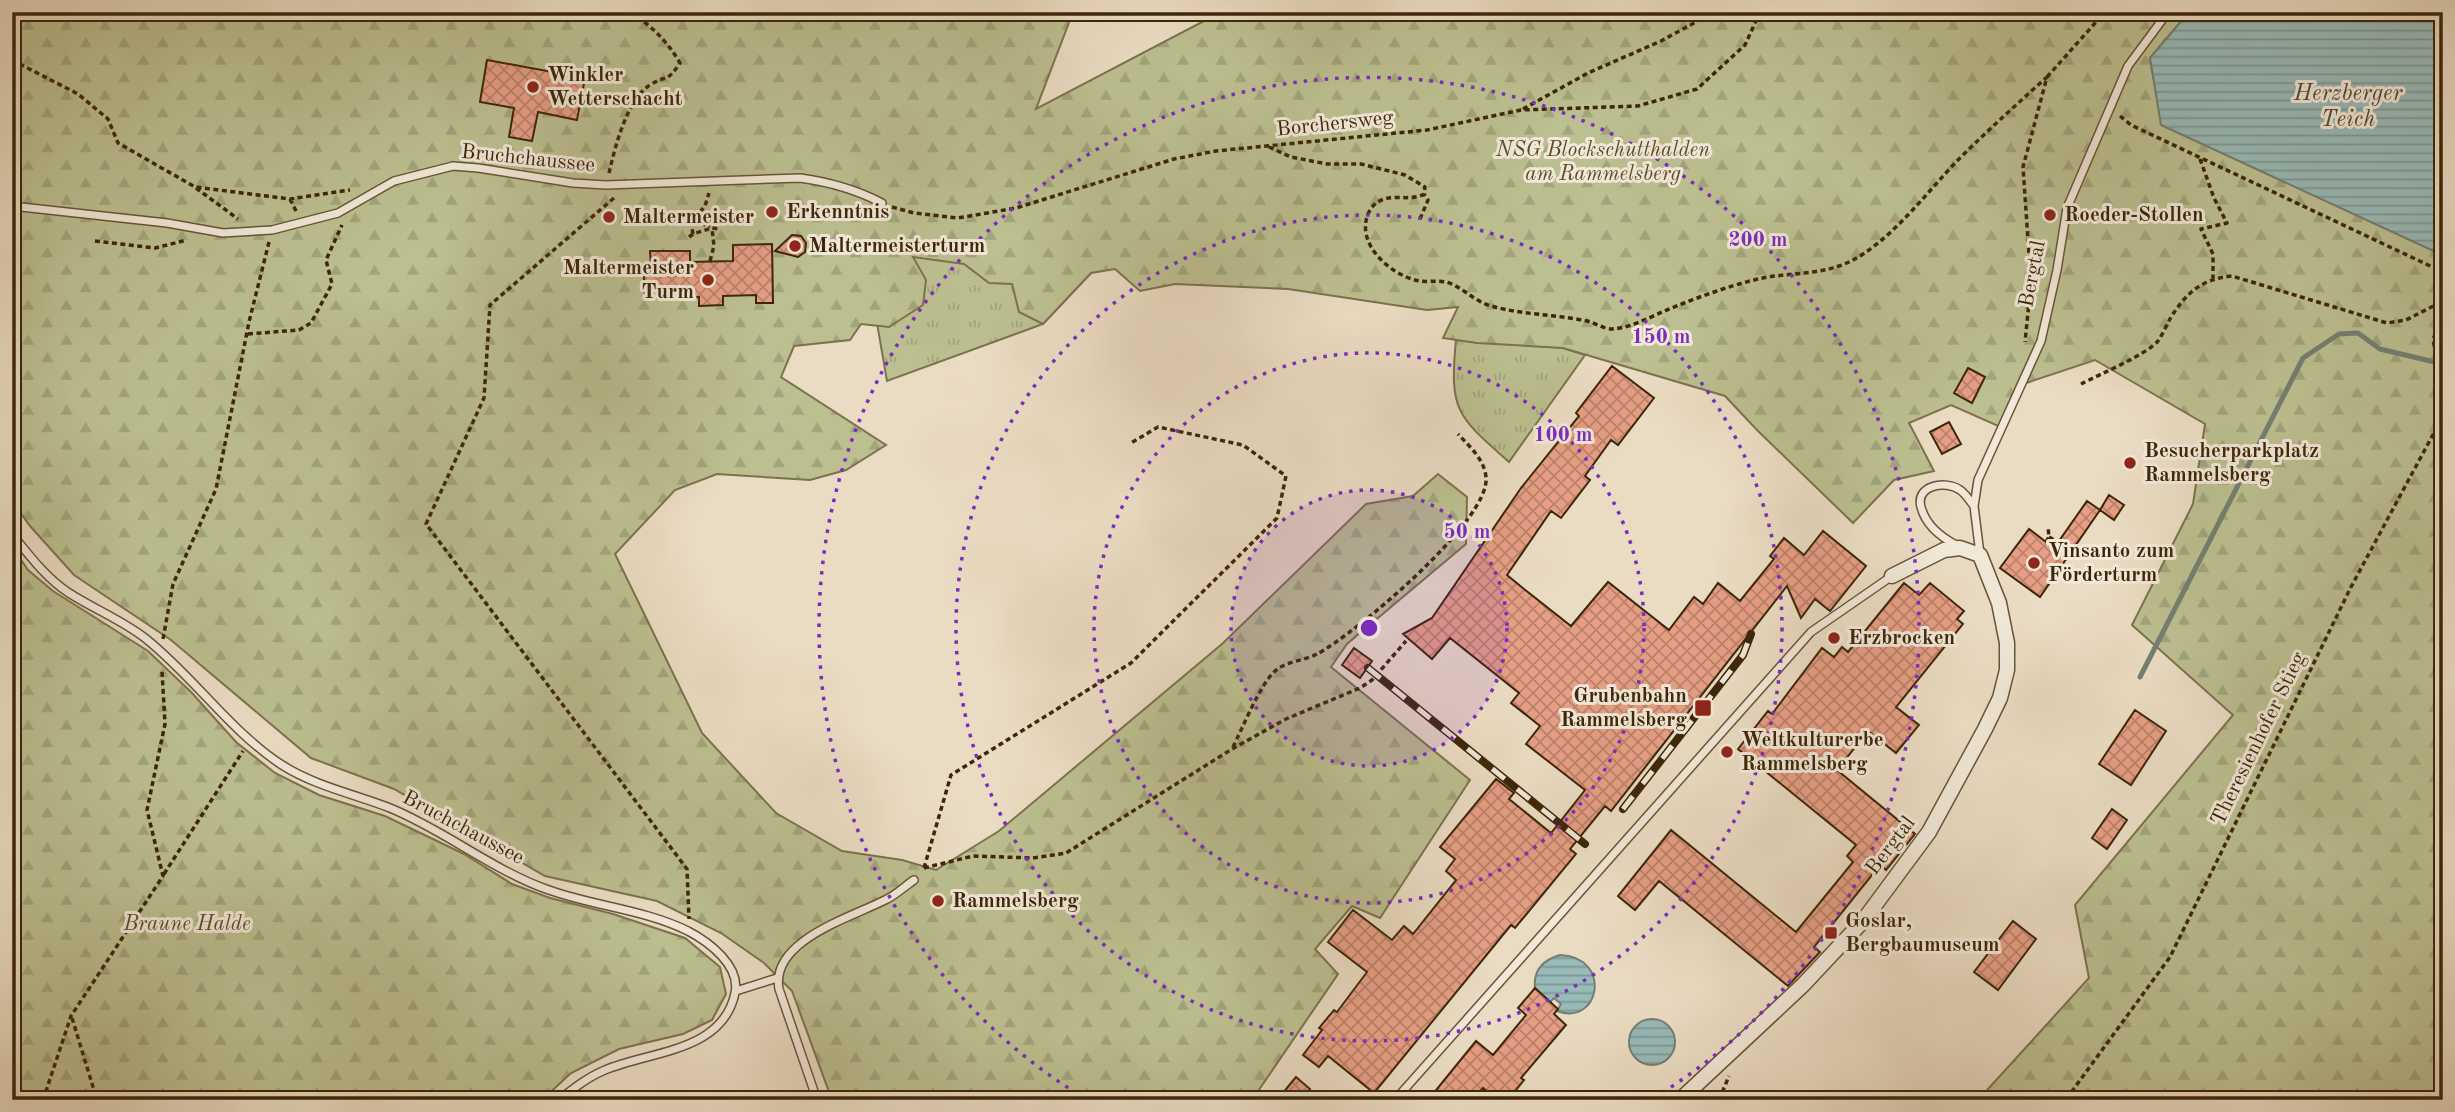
<svg xmlns="http://www.w3.org/2000/svg" width="2455" height="1112" viewBox="0 0 2455 1112" font-family="'Old Standard TT',serif">
<defs>
<pattern id="grass-tufts" width="24" height="20" patternUnits="userSpaceOnUse" patternTransform="scale(1.75)"><rect width="24" height="20" fill="#bcbf90"/><path d="M3 7l-1-3M5 7V3M7 7l1-3M15 17l-1-3M17 17v-4M19 17l1-3" fill="none" stroke="#a2a47b"/></pattern>
<pattern id="forest-firs" width="22" height="20" patternUnits="userSpaceOnUse" patternTransform="scale(1.75)"><rect width="22" height="20" fill="#bcbf90"/><path d="M5 1l3.5 6h-7zM16 11l3.5 6h-7z" fill="#a2a47b"/></pattern>
<pattern id="water-rules" width="6" height="5" patternUnits="userSpaceOnUse" patternTransform="scale(1.75)"><rect width="6" height="5" fill="#98bab8"/><path d="M0 2.5h6" fill="none" stroke="#7d9794"/></pattern>
<pattern id="building-cross-hatch" width="8" height="8" patternUnits="userSpaceOnUse" patternTransform="scale(1.75)"><rect width="8" height="8" fill="#e69f84"/><path d="M0 0l8 8M0 8l8-8" fill="none" stroke="#bc816a"/></pattern>
</defs>
<rect width="100%" height="100%" fill="#eadcc3"/>
<filter id="stains"><feTurbulence type="fractalNoise" baseFrequency=".00286" numOctaves="4"/><feColorMatrix values="0 0 0 0 .2 0 0 0 0 .09 0 0 0 0 .02 0 0 0 .5 -.17"/></filter>
<radialGradient id="worn" r=".72"><stop offset=".6" stop-color="#630" stop-opacity="0"/><stop offset="1" stop-color="#630" stop-opacity=".3"/></radialGradient>
<path fill="url(#grass-tufts)" stroke="#7c724c" stroke-width="2" d="M864 248 1091 273 1043 324 887 381Z
M1456 340 1563 348 1585 355 1509 462C1457 416 1449 411 1456 340Z"/>
<path fill="url(#forest-firs)" stroke="#7c724c" stroke-width="2" d="M12 12H1073L1036 109 1221 12H2189L2150 58 2162 125 2436 252 2443 253V1100H1978L2089 978 2075 905 2233 715 2132 625 2193 504 2205 424 2095 360 2023 384 2005 429 1951 405 1909 423 1934 471 1894 480 1853 523 1757 430 1725 396 1563 348 1477 343 1443 338 1458 307 1427 310 1288 289 1175 284 1140 291 1115 269 1091 273 1043 324 1019 312 1012 284 989 283 964 264 913 257 926 280 923 305 889 327 861 324 850 340 794 346 781 377 886 445 846 470 810 480 717 474 675 490 615 554 702 733 776 813 842 851 902 860 936 870 999 831 1222 644 1366 504 1413 496 1438 474 1467 497 1466 544 1347 644 1331 667 1470 780 1380 918 1352 906 1315 949 1338 974 1252 1100H832L792 991 764 963 721 933 657 901 545 876 394 789 311 758 171 640 74 575 30 526 12 501Z
M12 546 28 570 53 591 148 651 192 693 236 742 275 773 319 795 385 816 464 854 512 884 550 898 613 914 685 938 720 967 726 994 712 1020 683 1034 619 1049 571 1073 542 1100H12Z"/>
<path fill="url(#water-rules)" stroke="#747f72" stroke-width="2" d="M2189 12H2443V253L2436 252 2161 125 2150 58Z
M1560 955C1613 957 1600 1027 1557 1011L1561 1004 1554 998 1550 1002 1535 988C1533 970 1543 960 1560 955Z
M1629 1042a23 23 0 1 1 46 0a23 23 0 1 1-46 0Z"/>
<g fill="none" stroke-linecap="round" stroke-linejoin="round">
<path stroke="#747f72" stroke-width="5" d="M2140 677 2303 358 2339 334 2358 333 2380 349 2443 364"/>
</g>
<path fill="url(#building-cross-hatch)" stroke="#3d2608" stroke-width="2" d="M487 60 585 78 577 120 538 112 532 141 509 137 514 108 480 102Z
M792 235 801 236 806 243 805 252 798 257 775 251Z
M772 244 773 303H756V295L723 296V305L699 306V297L652 298 644 292V269L651 268 650 251H690V262L733 261V245Z
M1612 366 1654 398 1618 445 1611 440 1585 476 1590 480 1561 518 1551 511 1507 575 1524 589 1571 626 1608 582 1669 630 1694 597 1703 604 1718 583 1740 601 1774 559 1770 556 1784 538 1804 555 1823 531 1866 566 1830 611 1815 599 1801 618 1787 586 1611 811 1605 806 1570 849 1576 854 1515 928 1511 925 1374 1093 1328 1056 1319 1067 1303 1055 1322 1030 1319 1028 1334 1010 1337 1012 1367 972 1328 942 1353 910 1392 940 1404 926 1413 934 1456 880 1446 871 1455 859 1440 847 1496 779 1514 793 1509 799 1551 833 1585 790 1526 744 1540 726 1511 703 1519 693 1450 638 1432 659 1403 634 1432 618 1521 488 1579 416 1576 413Z
M1968 368 1985 377 1972 403 1954 393Z
M1949 422 1961 444 1942 454 1930 432Z
M2109 495 2124 505 2114 520 2100 510Z
M2087 501 2100 510 2040 597 2000 568 2029 529 2054 548Z
M1904 583 1919 595 1930 583 1964 611 1957 619 1963 624 1896 707 1919 725 1896 753 1868 731 1837 770 1915 834 1886 870 1880 865 1814 947 1820 952 1788 986 1659 881 1635 910 1618 896 1671 830 1796 932 1853 862 1847 856 1856 845 1738 749 1768 711 1772 714 1822 648 1834 657 1842 647 1848 652Z
M1354 648 1372 661 1360 678 1342 665Z
M2135 710 2166 731 2131 785 2099 764Z
M2112 809 2127 820 2107 849 2092 838Z
M2013 921 2036 939 1998 990 1974 972Z
M1535 988 1558 1009 1554 1014 1566 1025 1521 1078 1524 1080 1508 1100H1497L1483 1088 1473 1100H1428L1476 1041 1493 1055 1526 1015 1518 1008Z
M1296 1077 1310 1089 1301 1100H1277Z"/>
<g fill="none" stroke-linecap="round" stroke-linejoin="round">
<g stroke="#685437" stroke-width="10">
<path id="lane" d="M12 206 167 223 223 233 272 230 338 213 394 181 453 166 478 168 573 183 606 185 800 178C830 182 855 189 882 203
M12 534C29 555 46 578 69 593 94 609 122 620 145 638 194 677 230 731 282 765 315 786 354 794 390 808 444 830 491 869 546 889 592 906 643 909 688 931 709 942 741 966 735 993 723 1052 650 1051 605 1070 588 1077 574 1088 559 1100
M1958 546C1942 538 1926 526 1921 507 1915 485 1946 480 1960 490 1965 493 1970 501 1974 506
M1980 554 1974 506 1978 480 2041 341 2057 270 2067 208 2128 66 2168 12
M736 991 777 978
M817 1100 779 989C770 940 853 917 887 899 897 894 905 886 914 880
M1395 1100 1811 632 1892 576"/>
</g>
<g stroke="#685437" stroke-width="17">
<path id="street" d="M1680 1100 1803 985 1863 921 1929 832 1985 729 2000 698 2007 670V643L1999 603 1980 555 1960 548 1944 550 1892 576"/>
</g>
<path stroke="#3d2608" stroke-width="3.5" stroke-dasharray="5 3.5" stroke-linecap="butt" d="M12 60 78 94 108 119 118 143 195 187 290 199 350 190
M2047 77 2105 12
M1523 109 1588 73 1661 41 1714 12
M2120 116 2131 125 2443 272
M1269 147 1291 157 1327 164H1361L1405 175 1425 187 1424 194C1408 204 1380 187 1368 214 1356 244 1389 273 1415 280 1425 283 1436 280 1446 282 1461 286 1473 300 1488 305 1520 315 1554 314 1587 321 1595 323 1604 329 1612 329 1629 328 1647 319 1662 312 1693 299 1725 287 1758 279 1788 272 1821 276 1851 261 1892 240 1926 193 1958 160 1987 131 2017 104 2047 77L2023 167 2031 283 2025 342
M2200 159 2214 198 2227 223 2201 229 2213 254V278
M609 173C615 147 627 99 650 85 667 74 666 84 680 63 667 41 652 26 630 12
M196 188 238 219
M614 198 490 305 484 398 426 524 687 869 689 919
M290 199 297 213
M892 207 914 213 958 218 1016 208 1174 159 1216 151 1427 130 1521 110 1638 106 1697 89 1745 45 1760 12
M1420 219 1428 200 1424 194
M693 220 710 227
M693 234 691 223 705 206 709 193
M689 237 693 234 712 228
M95 241 155 248 187 240
M710 261 714 246 712 228 719 229
M248 334 299 330 311 323 332 284 326 260 342 225
M2081 384C2100 374 2146 355 2158 341 2163 334 2167 324 2171 317 2187 292 2202 279 2232 276L2387 323 2406 320 2443 301
M2049 537 2079 555
M2046 542 2049 537 2048 527
M163 639 173 584 216 489 249 322 269 242
M1233 747C1242 729 1260 685 1274 672 1285 661 1304 661 1317 654 1355 634 1491 520 1486 477 1484 459 1470 447 1458 434
M924 868 951 775 1131 663 1277 518 1286 476 1243 445 1158 427 1131 443
M924 868 973 856 1033 858 1066 853 1232 749 1286 719 1360 688 1372 680 1406 641
M164 874 243 751
M72 1018 97 1100
M43 1100 71 1016 163 876 147 810 165 724 162 671
M1719 1100 1729 1076
M2070 1100V1094L2170 957 2351 587 2436 429 2439 374 2433 339 2443 318"/>
<use href="#lane" stroke="#f1e8d8" stroke-width="7"/>
<use href="#street" stroke="#f1e8d8" stroke-width="14"/>
<g stroke="#3d2608" stroke-width="8">
<path id="rail" d="M1368 668 1585 844
M1623 809 1743 655 1751 634"/>
</g>
<use href="#rail" stroke="#f1e8d8" stroke-width="5" stroke-dasharray="16" stroke-linecap="butt"/>
</g>
<circle cx="1369" cy="628" r="138" fill="#7b2cbf" fill-opacity=".12"/>
<g fill="none" stroke="#7b2cbf" stroke-width="3.5" stroke-dasharray="3.5 7">
<circle cx="1369" cy="628" r="138"/>
<circle cx="1369" cy="628" r="275"/>
<circle cx="1369" cy="628" r="413"/>
<path d="M1086 1099A550 550 0 1 1 1652 1099"/>
</g>
<g fill="#8f2418" stroke="#f1e8d8" stroke-width="2.5">
<circle cx="533" cy="87" r="7"/>
<circle cx="772" cy="212" r="7"/>
<circle cx="2050" cy="215" r="7"/>
<circle cx="609" cy="217" r="7"/>
<circle cx="795" cy="246" r="7"/>
<circle cx="708" cy="280" r="7"/>
<circle cx="2130" cy="463" r="7"/>
<circle cx="2034" cy="563" r="7"/>
<circle cx="1834" cy="638" r="7"/>
<rect x="1694" y="699" width="18" height="18" rx="3.5"/>
<circle cx="1727" cy="752" r="7"/>
<circle cx="938" cy="901" r="7"/>
<rect x="1824" y="926" width="14" height="14" rx="3.5"/>
</g>
<g text-anchor="middle" dominant-baseline="central" stroke-width="6" stroke-linejoin="round" paint-order="stroke">
<g font-size="21" font-weight="bold" fill="#3d2608" stroke="#f1e8d8" text-anchor="start">
<text x="547" y="75">Winkler<tspan x="547" dy="24">Wetterschacht</tspan></text>
<text x="786" y="212">Erkenntnis</text>
<text x="2064" y="215">Roeder-Stollen</text>
<text x="623" y="217">Maltermeister</text>
<text x="809" y="246">Maltermeisterturm</text>
<text x="694" y="268" text-anchor="end">Maltermeister<tspan x="694" dy="24">Turm</tspan></text>
<text x="2144" y="451">Besucherparkplatz<tspan x="2144" dy="24">Rammelsberg</tspan></text>
<text x="2048" y="551">Vinsanto zum<tspan x="2048" dy="24">Förderturm</tspan></text>
<text x="1848" y="638">Erzbrocken</text>
<text x="1687" y="696" text-anchor="end">Grubenbahn<tspan x="1687" dy="24">Rammelsberg</tspan></text>
<text x="1741" y="740">Weltkulturerbe<tspan x="1741" dy="24">Rammelsberg</tspan></text>
<text x="952" y="901">Rammelsberg</text>
<text x="1845" y="921">Goslar,<tspan x="1845" dy="24">Bergbaumuseum</tspan></text>
</g>
<g font-size="21" fill="#3d2608" stroke="#f1e8d8">
<text transform="translate(1335 124) rotate(-6)">Borchersweg</text>
<text transform="translate(528 159) rotate(6)">Bruchchaussee</text>
<text transform="translate(2033 274) rotate(-79)">Bergtal</text>
<text transform="translate(2259 739) rotate(-64)">Theresienhofer Stieg</text>
<text transform="translate(463 828) rotate(28)">Bruchchaussee</text>
<text transform="translate(1891 846) rotate(-53)">Bergtal</text>
</g>
<g font-size="21" font-style="italic" fill="#5d4c2a" stroke="#f1e8d8">
<text x="1603" y="150">NSG Blockschutthalden<tspan x="1603" dy="24">am Rammelsberg</tspan></text>
<text x="187" y="924">Braune Halde</text>
</g>
<g font-size="23" font-style="italic" fill="#544b34" stroke="#f1e8d8">
<text x="2348" y="93">Herzberger<tspan x="2348" dy="26">Teich</tspan></text>
</g>
</g>
<circle cx="1369" cy="628" r="10" fill="#7b2cbf" stroke="#f1e8d8" stroke-width="3.5"/>
<g font-size="21" text-anchor="middle" font-weight="bold" fill="#7b2cbf" stroke="#f1e8d8" stroke-width="6" stroke-linejoin="round" paint-order="stroke">
<text x="1758" y="246">200 m</text>
<text x="1661" y="343">150 m</text>
<text x="1563" y="441">100 m</text>
<text x="1467" y="538">50 m</text>
</g>
<rect width="2455" height="1112" fill="none" stroke="#eadcc3" stroke-width="42"/>
<rect x="14" y="14" width="2427" height="1084" fill="none" stroke="#3d2608" stroke-width="3.5"/>
<rect x="21" y="21" width="2413" height="1070" fill="none" stroke="#3d2608" stroke-width="2"/>
<rect width="100%" height="100%" filter="url(#stains)"/>
<rect width="100%" height="100%" fill="url(#worn)"/>
</svg>
